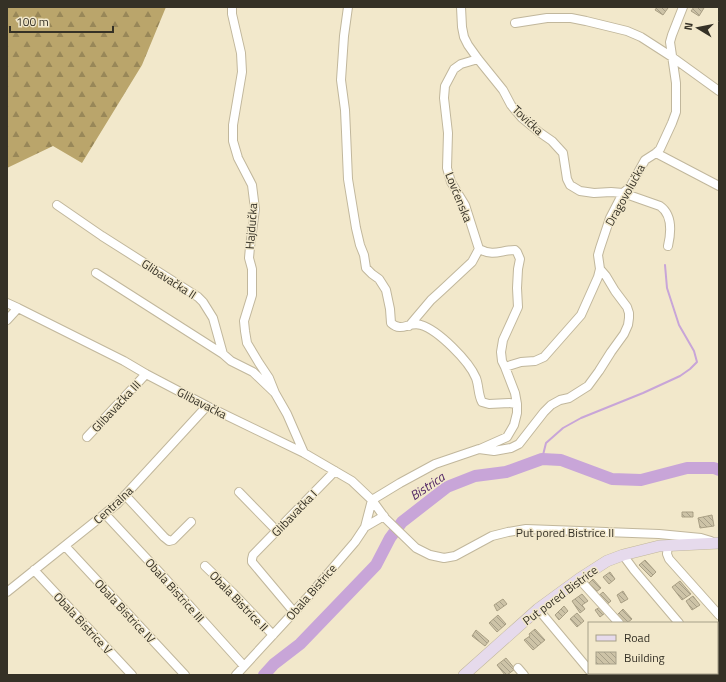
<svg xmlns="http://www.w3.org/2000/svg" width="726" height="682" viewBox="0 0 726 682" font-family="'Titillium Web',sans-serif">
<defs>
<pattern id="forest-firs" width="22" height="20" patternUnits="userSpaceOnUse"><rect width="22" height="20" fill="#baa56b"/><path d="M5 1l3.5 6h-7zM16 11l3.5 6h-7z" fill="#988758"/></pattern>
<pattern id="building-back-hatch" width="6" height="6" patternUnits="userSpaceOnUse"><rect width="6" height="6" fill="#cdc3a7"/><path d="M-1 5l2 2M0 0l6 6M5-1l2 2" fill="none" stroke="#a79f88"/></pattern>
</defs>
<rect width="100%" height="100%" fill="#f2e8cb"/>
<path fill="url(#forest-firs)" d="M7 7H166L142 65 82 163 53 146 7 168Z"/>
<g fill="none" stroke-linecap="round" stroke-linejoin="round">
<path stroke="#c8a5d8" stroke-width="2" d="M542 459 546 443 563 428 581 418 643 393 680 376 690 369 697 362 694 351 679 325 667 288 665 265"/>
<path stroke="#c8a5d8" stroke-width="12" d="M264 675 274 664 300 644 376 565 390 538 402 522 447 487 475 476 506 472 542 459 561 460 612 479 641 480 687 468H714L719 470"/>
</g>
<path fill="url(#building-back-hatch)" stroke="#a99f84" d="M657 7H667L668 8 663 15 655 10Z
M694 7 704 8 699 16 691 11Z
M682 512H693V517H682Z
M712 515 714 526 700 528 698 518Z
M645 560 656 572 651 577 639 565Z
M610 572 615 579 609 584 603 577Z
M593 579 601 588 595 593 587 585Z
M680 581 691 594 682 600 672 587Z
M623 591 628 599 621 603 617 595Z
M603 592 611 601 605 606 597 597Z
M582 594 588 601 582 605 585 609 580 613 572 601Z
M693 596 700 605 692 610 686 601Z
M503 599 507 604 497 611 494 605Z
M564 606 568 611 559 620 555 615Z
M600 607 605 613 600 617 595 610Z
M623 609 632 619 627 623H624L617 615Z
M577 613 584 621 577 627 570 619Z
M498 615 506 624 497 632 489 623Z
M535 629 545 640 533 650 524 640 530 636 529 634Z
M476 630 489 641 485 646 472 636Z
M506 658 515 669 507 675H505L497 665Z"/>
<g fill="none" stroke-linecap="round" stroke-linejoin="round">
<g stroke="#c1b79c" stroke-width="10">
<path id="street" d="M232 7V14L241 53 242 72 233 125V141L238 158 252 185 255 209 250 247 249 258 252 269V295L244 321 245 331 247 343 259 363 269 378 275 393
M348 7 344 36 341 80 345 110 346 132 348 179 356 228 360 245 364 255 366 268 372 274 379 279 386 290 390 309 391 323C402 333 409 321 421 325 438 330 469 361 476 378 479 386 478 395 482 402L489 404 509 403 517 404
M461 7 462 27 464 37 468 45 478 59 503 90 511 105 522 118 539 132 552 141 563 153 567 179 570 185 580 191 594 193 611 192 623 193 660 206C673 215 671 233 668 246
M515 23 547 18H571L586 21 627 31 641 37 672 57 719 91
M478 59 461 64 454 69 445 86 444 98 448 133 447 168 451 182 465 205 479 249C495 257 500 250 515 250L517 252 520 259 518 269 517 288 518 307 503 340 501 352 502 361 505 367 515 393 517 404V413L514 425 507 437 480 449
M656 153 719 186
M57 205 102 236 198 297 203 302 213 318 223 354 231 361 253 372 275 393 287 414 304 453
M96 273 223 354
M7 303 18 308 124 361 146 374 207 406 304 453 352 481 372 500 385 518 416 548 430 555 444 558 455 556 492 536 508 532 526 529 659 534 701 538 711 541
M7 320 18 308
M409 326 431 300 442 290 472 262 479 249
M505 367 521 362 535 361 544 357 581 315 598 277 600 269
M87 437 146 374
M239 492 277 531
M125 495 164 537 169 541 173 540 191 522
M372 500 400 483 435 464 479 449 494 451 511 448 519 444 544 412 551 405 560 400 569 398 588 386 599 371 611 352 624 334 628 325 629 318V313L627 307 615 291 606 276 600 269 598 255 600 248 610 218 623 193 630 187 645 160 656 153 660 149 672 123 676 112V83L670 42 672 35 683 7
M105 514 161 574 244 666
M365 527 384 516
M668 545 667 554 669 559 719 615
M65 546 185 675
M623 555 634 570 679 623
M205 566 233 593 273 635
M34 570 132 675
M579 579 619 623
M7 592 117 504 207 406
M538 609 589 670
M294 612 252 562V559L253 555 335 471
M717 656 719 658
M518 668 524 675
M663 673 665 675
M236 675 306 599 355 542 365 527 372 500"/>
</g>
<g stroke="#c1b79c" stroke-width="12">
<path id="secondary" d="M464 675 538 609 579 579 607 561 623 555 659 546 719 543"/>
</g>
<use href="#street" stroke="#fff" stroke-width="8"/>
<use href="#secondary" stroke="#e6daec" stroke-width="11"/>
</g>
<g text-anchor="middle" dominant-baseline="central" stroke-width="3" stroke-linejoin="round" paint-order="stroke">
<g font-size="12" fill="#353126" stroke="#f2e8cb">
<text transform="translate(528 120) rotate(43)">Tovićka</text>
<text transform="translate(625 195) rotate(-61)">Dragovolučka</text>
<text transform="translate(459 197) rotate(68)">Lovćenska</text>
<text transform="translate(251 226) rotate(-86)">Hajdučka</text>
<text transform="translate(169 279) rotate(33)">Glibavačka II</text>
<text transform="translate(202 403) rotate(27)">Glibavačka</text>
<text transform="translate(116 406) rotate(-47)">Glibavačka III</text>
<text transform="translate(113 505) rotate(-43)">Centralna</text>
<text transform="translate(294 513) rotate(-46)">Glibavačka I</text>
<text x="565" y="532">Put pored Bistrice II</text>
<text transform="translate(175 590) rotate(48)">Obala Bistrice III</text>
<text transform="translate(311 592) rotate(-49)">Obala Bistrice</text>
<text transform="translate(560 595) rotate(-37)">Put pored Bistrice</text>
<text transform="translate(239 601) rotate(46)">Obala Bistrice II</text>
<text transform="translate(125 611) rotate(47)">Obala Bistrice IV</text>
<text transform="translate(83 623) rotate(47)">Obala Bistrice V</text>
</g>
<g font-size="13" font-style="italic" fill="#542866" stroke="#f2e8cb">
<text transform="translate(427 486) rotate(-34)">Bistrica</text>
</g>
</g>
<rect width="726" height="682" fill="none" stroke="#353126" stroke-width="16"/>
<rect x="588" y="622" width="130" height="52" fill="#f2e8cb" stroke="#a69f89"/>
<rect x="596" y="635" width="20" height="6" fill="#e6daec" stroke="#a69f89"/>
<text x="624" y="642" font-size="12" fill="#353126">Road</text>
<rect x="596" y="652" width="20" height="12" fill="url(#building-back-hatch)" stroke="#a69f89"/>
<text x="624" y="662" font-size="12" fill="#353126">Building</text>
<g transform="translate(698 28) rotate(280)" stroke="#f2e8cb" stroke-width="3" paint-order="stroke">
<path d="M0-3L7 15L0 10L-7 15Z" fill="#353126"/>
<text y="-6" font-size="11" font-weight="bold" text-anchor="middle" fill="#353126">N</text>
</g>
<path d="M10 26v6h103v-6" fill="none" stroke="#353126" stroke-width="2"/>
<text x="16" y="26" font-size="12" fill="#353126" stroke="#f2e8cb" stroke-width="3" paint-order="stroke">100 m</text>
</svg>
